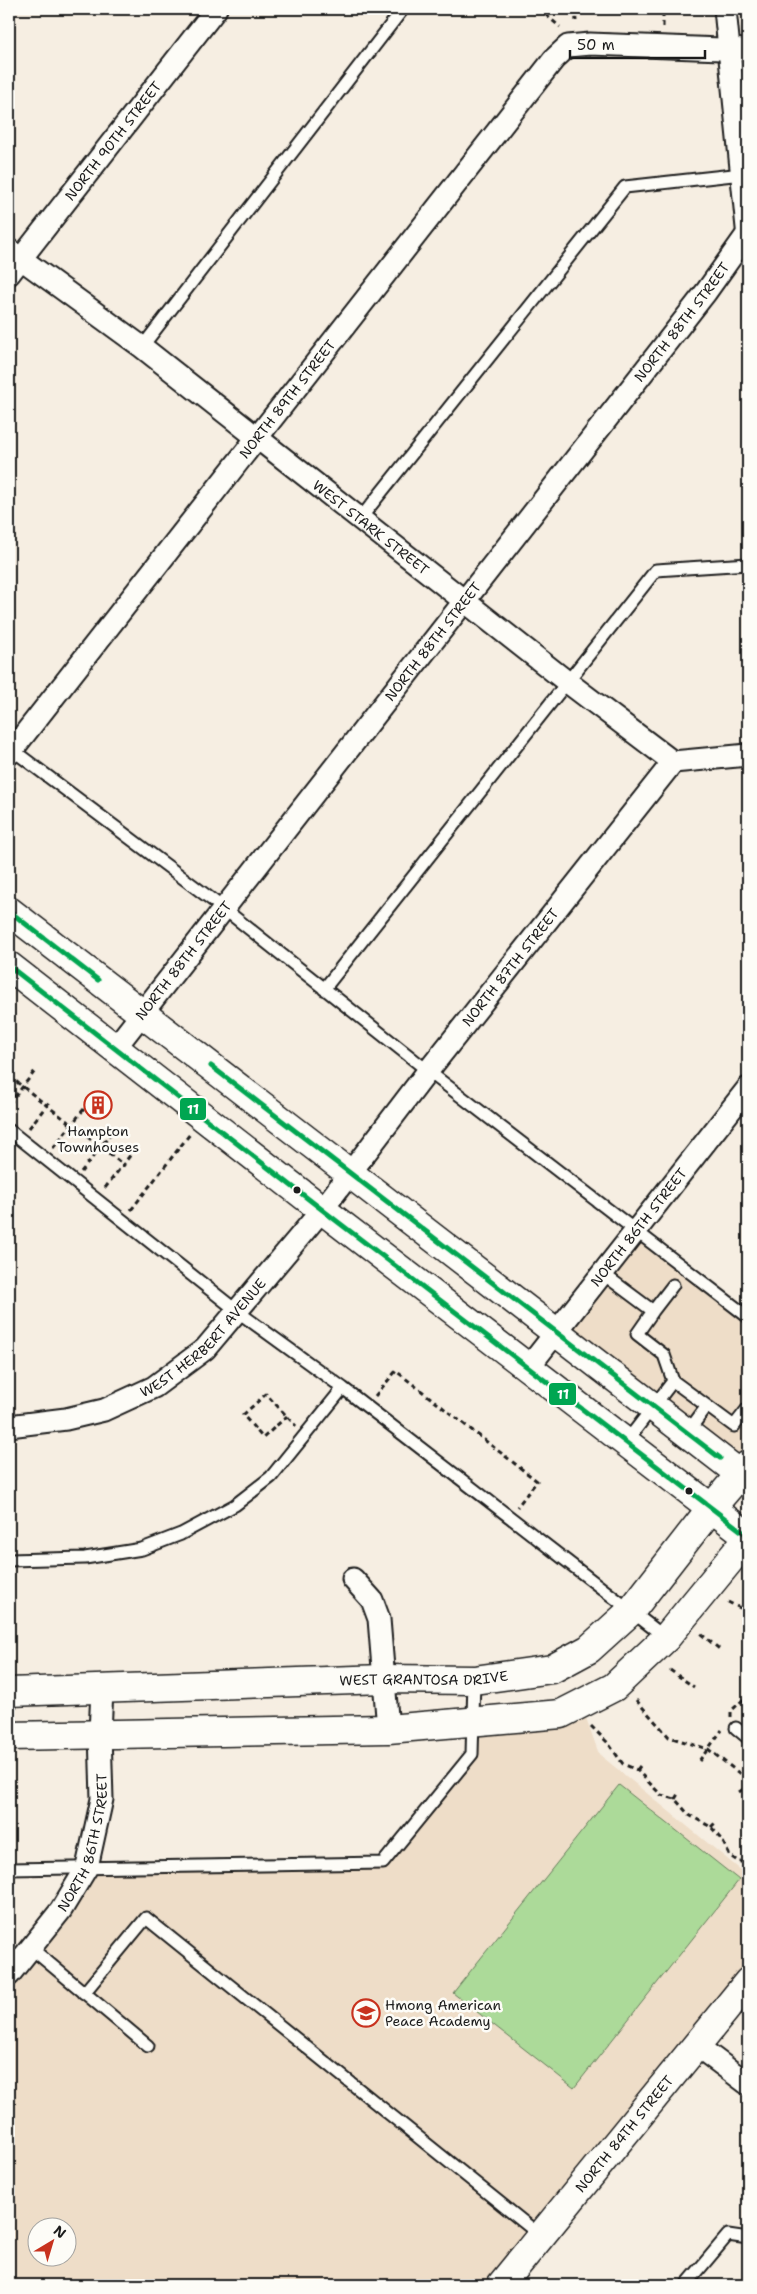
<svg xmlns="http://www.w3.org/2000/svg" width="757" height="2294" viewBox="0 0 757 2294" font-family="'Shantell Sans',sans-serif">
<rect width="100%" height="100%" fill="#f6eee2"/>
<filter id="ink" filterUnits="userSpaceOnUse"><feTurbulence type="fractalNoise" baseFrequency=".02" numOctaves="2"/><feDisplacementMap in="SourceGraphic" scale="10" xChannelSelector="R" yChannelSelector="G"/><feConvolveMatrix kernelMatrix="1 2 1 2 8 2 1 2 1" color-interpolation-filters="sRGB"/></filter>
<g filter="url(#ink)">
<path fill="#eeddc8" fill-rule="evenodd" d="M635 1231 748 1317V1465L556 1331Z
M581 1704 599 1754 748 1876V1982L501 2285H9V1975L87 1867 383 1863 472 1754 474 1723ZM38 2226H68V2256H38Z"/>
<path fill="#acda99" stroke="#647b5a" d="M619 1785 739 1880 574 2088 453 1993Z"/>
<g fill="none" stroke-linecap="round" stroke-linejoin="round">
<g stroke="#1c1c1c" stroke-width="15">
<path id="lane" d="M142 347 403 9
M360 519 625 187 742 174
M10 748 223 908 428 1071 748 1317
M324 989 656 570 748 564
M9 1130 237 1311 343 1388 666 1638
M602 1273 653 1311 637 1334 664 1355 673 1381 626 1442
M653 1311 673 1285
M673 1381 707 1406
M687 1433 707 1406 734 1426 748 1408
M9 1560 85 1558 142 1549 181 1534 235 1505 271 1477 343 1388
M736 1728 748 1738
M9 1869 383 1863 472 1754 474 1680
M31 1948 148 2046
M84 1993 146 1918 541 2236
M686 2285 728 2235 748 2238"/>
</g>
<g stroke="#1c1c1c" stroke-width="25">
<g id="street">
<path d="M725 9 748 238"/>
<path id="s1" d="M9 250 142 347 566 681 673 762 748 755"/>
<path id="s2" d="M9 274 216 9"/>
<path id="s3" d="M9 754 554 59 568 46 590 44 748 50"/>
<path id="s4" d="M115 1048 706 292 748 233"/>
<path id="s5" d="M528 1368 748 1088"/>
<path id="s6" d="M9 1426 66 1419 104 1410 154 1387 205 1349 322 1210 428 1071 673 762"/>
<path d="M353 1579 372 1600 379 1619 388 1729"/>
<path id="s7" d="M9 1975 61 1910 87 1867 102 1799 100 1733 102 1690"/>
<path d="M696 2045 748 2084"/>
</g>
</g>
<g stroke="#1c1c1c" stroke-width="31">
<g id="secondary">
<path d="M9 911 748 1480"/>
<path d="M9 966 338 1222 748 1536"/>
<path id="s8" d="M9 1692 384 1679 474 1680 552 1669 589 1649 631 1611 712 1507 748 1465"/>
<path d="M9 1736 388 1729 561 1714 614 1687 666 1638 748 1538"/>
<path id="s9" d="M501 2285 748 1982"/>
</g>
</g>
<path stroke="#1c1c1c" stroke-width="3" stroke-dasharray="5 4" stroke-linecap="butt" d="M539 9 560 27
M575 9 576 21
M663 27V9
M9 1076 125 1166
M9 1104 35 1071
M29 1128 50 1101
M53 1148 84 1109
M81 1172 110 1135
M105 1188 135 1149
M131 1210 190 1134
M375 1396 396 1371 537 1481 517 1507
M287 1416 263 1438 243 1415 266 1394 296 1426
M728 1602 748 1612
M701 1634 722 1651
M670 1670 694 1687
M636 1700 669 1737 708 1749 748 1780
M731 1717V1711L748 1695
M591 1726 608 1743 623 1764 637 1770 661 1795 675 1799 689 1815 711 1827 721 1838 730 1856 739 1862H748
M699 1761 722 1730
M637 1770 640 1766
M739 1792 748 1786
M675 1799 678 1794
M711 1827 715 1823"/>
<use href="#lane" stroke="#fdfcf7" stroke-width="11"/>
<use href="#street" stroke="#fdfcf7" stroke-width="21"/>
<use href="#secondary" stroke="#fdfcf7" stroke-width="28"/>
<g stroke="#fdfcf7" stroke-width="9">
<path id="bus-1" d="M9 911 98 980
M9 966 338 1222 748 1536
M211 1066 720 1458"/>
</g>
<use href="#bus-1" stroke="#00a651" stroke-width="5"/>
</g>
</g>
<defs>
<g id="building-ring" transform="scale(1.4375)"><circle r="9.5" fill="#fdfcf7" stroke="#c8321e" stroke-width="1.5"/><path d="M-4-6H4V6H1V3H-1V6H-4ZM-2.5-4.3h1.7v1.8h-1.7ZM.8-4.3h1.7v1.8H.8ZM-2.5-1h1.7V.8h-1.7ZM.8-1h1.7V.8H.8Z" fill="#c8321e"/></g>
<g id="school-ring" transform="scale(1.4375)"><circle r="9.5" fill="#fdfcf7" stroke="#c8321e" stroke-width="1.5"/><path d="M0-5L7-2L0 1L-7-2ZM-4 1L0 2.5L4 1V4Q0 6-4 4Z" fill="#c8321e"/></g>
</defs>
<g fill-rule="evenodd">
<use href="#building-ring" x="98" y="1105"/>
<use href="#school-ring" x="366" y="2013"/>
</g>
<g fill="#1c1c1c" stroke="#fdfcf7" stroke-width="2">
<circle cx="297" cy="1190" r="4.5"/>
<circle cx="689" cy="1491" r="4.5"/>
</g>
<g text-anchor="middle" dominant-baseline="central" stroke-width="5" stroke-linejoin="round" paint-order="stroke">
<g font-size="14" fill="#1c1c1c" stroke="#fdfcf7">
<text stroke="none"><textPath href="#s2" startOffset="169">NORTH 90TH STREET</textPath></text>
<text stroke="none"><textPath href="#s4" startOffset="921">NORTH 88TH STREET</textPath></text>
<text stroke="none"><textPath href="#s3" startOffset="451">NORTH 89TH STREET</textPath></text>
<text stroke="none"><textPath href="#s1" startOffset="456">WEST STARK STREET</textPath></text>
<text stroke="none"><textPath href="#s4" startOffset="516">NORTH 88TH STREET</textPath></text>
<text stroke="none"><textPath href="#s4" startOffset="111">NORTH 88TH STREET</textPath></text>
<text stroke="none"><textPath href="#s6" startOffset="704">NORTH 87TH STREET</textPath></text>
<text stroke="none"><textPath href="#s5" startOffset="179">NORTH 86TH STREET</textPath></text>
<text stroke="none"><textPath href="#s6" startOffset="221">WEST HERBERT AVENUE</textPath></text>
<text stroke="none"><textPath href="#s8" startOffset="415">WEST GRANTOSA DRIVE</textPath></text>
<text stroke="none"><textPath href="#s7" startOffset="156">NORTH 86TH STREET</textPath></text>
<text stroke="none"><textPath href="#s9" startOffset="195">NORTH 84TH STREET</textPath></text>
</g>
<g font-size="14" fill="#1c1c1c" stroke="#fdfcf7">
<text x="98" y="1131">Hampton<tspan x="98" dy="16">Townhouses</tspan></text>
<text x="385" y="2005" text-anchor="start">Hmong American<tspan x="385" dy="16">Peace Academy</tspan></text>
</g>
</g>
<g stroke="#fdfcf7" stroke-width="2">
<rect x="179" y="1097" width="28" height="24" rx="5" fill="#00a651"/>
<rect x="548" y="1382" width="29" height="24" rx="5" fill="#00a651"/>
</g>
<g font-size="14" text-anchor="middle" font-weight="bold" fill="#fff">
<text x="193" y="1114">11</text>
<text x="563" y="1399">11</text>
</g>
<rect width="757" height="2294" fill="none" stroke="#fdfcf7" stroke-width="30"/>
<rect x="15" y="15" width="727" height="2264" fill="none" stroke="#1c1c1c" stroke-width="2" filter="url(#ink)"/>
<g transform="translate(52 2242) rotate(38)"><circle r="24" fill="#fdfcf7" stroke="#a3a29f"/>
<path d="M0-4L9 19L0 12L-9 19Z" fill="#c8321e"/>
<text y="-8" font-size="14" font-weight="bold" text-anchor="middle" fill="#1c1c1c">N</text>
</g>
<path d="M570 50v8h135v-8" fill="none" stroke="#1c1c1c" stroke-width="2.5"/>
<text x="577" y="50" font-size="15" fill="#1c1c1c" stroke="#fdfcf7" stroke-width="4" paint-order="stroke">50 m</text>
</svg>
